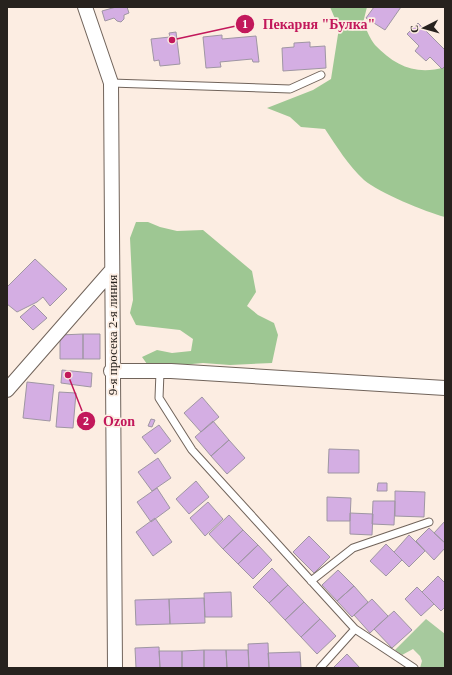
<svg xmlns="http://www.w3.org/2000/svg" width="452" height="675" viewBox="0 0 452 675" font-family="'Times New Roman',serif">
<rect width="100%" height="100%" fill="#fcede2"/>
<path fill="#a7ca9e" d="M426 619 445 634V668H420L422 661 420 656 413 649 402 655 395 650Z"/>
<path fill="#9ec793" d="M330 7H367L363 23C367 30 370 39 375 45 395 66 417 76 445 67V217C426 212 379 193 364 180 348 165 337 147 325 129L301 127 290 117 267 108 313 90 331 79 339 28Z
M136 222H148L160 227 177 231 203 230 252 271 256 292 247 306 258 315 274 323 278 335 272 363 230 365 203 363 170 366 147 364 142 357 157 350 172 353 191 351 193 339 180 330 136 325 130 313 133 300 130 238Z"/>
<path fill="#d4aee3" stroke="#9f96a3" d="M116 7H127L129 13 124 15V19L121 22 117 21 114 18 105 21 102 11Z
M374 7H401L385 30 366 18Z
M418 23 445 50V66L442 69 430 57 426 61 415 51 419 46 407 34Z
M176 32 180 64 160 66 159 60 154 61 151 39 170 37 169 33Z
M222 35V39L256 36 259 62H253L252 59 220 62 221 67 206 68 203 37Z
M310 42V47L325 46 326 68 283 71 282 48 294 47V43Z
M35 259 67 289 50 306 43 297 37 302 17 312 7 304V287Z
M34 305 47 318 33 330 20 317Z
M83 334V359H60V335Z
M83 334H100V359H83Z
M62 370 92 373 91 387 61 383Z
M27 382 54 385 50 421 23 418Z
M59 392 76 393 73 428 56 427Z
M202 397 219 417 201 432 184 413Z
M151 419 155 420 152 427 148 426Z
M213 421 229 440 211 456 195 437Z
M159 425 171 441 155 454 142 437Z
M229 440 245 458 227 474 211 456Z
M329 449 359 450V473H328Z
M158 458 171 478 152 491 138 472Z
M196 481 209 497 189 514 176 499Z
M378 483H387V491H377Z
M157 488 170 508 151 522 137 502Z
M395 491 425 492 424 517 395 516Z
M327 497 351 498 350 521H327Z
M373 501H395L394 525 372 524Z
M208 502 223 519 205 536 190 518Z
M350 513 373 514 372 535 350 534Z
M229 515 243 530 223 549 209 534Z
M155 518 172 542 153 556 136 532Z
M445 521V543L434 533Z
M429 528 445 543V548L434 560 416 541Z
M243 530 258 545 238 564 223 549Z
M409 535 425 551 409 567 394 552Z
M309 536 330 557 314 573 293 552Z
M386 544 402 560 386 576 370 561Z
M258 545 272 560 253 579 238 564Z
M272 568 288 585 269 603 253 587Z
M338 570 354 586 337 601 322 585Z
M438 576 445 583V607L441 611 422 592Z
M288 585 304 602 285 620 269 603Z
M354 586 368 602 352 617 337 601Z
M417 587 434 604 421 616 405 599Z
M231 592 232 617H205L204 593Z
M204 598 205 623 170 624 169 599Z
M169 599 170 624 136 625 135 600Z
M372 599 388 616 370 633 354 615Z
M304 602 320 619 301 637 285 620Z
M394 611 412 630 392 648 374 629Z
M320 619 336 636 317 654 301 637Z
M268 643 269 668H249L248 644Z
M159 647 160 668H136L135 648Z
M204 650H226L227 668H204Z
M204 650V668H182V651Z
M226 650H248L249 668H227Z
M159 651H182V668H160Z
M300 652 301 668H269L268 653Z
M347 654 360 668H333Z"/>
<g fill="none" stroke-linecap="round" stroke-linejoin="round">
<g stroke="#71645b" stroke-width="9">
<path id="lane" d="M111 83 290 89 321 75
M160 372 159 398 192 450 355 629 414 668
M311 581 353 548 429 522
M320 668 355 629"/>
</g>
<g stroke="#71645b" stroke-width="16">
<path id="street" d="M85 7 111 83 115 668
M111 371H171L445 388
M7 390 112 270"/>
</g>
<use href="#lane" stroke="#fff" stroke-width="7"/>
<use href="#street" stroke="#fff" stroke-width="14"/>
</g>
<g text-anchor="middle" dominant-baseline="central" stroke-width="3.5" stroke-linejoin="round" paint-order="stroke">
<g font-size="13" fill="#27221e" stroke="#fcede2">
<text transform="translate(112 335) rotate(-90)">9-я просека 2-я линия</text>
</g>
</g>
<path fill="none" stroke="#c2185b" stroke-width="1.5" d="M172 40L245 24M68 375L86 421"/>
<g fill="#c2185b" stroke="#fcede2" stroke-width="1.5">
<circle cx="172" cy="40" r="4"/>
<circle cx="68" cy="375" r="4"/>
<circle cx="245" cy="24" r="10"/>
<circle cx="86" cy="421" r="10"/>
</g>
<g font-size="12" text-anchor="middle" font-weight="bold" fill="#fff">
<text x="245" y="28">1</text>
<text x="86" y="425">2</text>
</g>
<g font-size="14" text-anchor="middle" font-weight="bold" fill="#c2185b" stroke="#fcede2" stroke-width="3.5" stroke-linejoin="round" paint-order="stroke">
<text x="319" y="29">Пекарня "Булка"</text>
<text x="119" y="426">Ozon</text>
</g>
<rect width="452" height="675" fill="none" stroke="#27221e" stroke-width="16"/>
<g transform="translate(424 28) rotate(264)" stroke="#fcede2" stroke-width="3" paint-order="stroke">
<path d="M0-3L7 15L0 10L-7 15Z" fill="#27221e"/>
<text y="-6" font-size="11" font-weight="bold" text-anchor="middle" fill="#27221e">С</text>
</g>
</svg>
